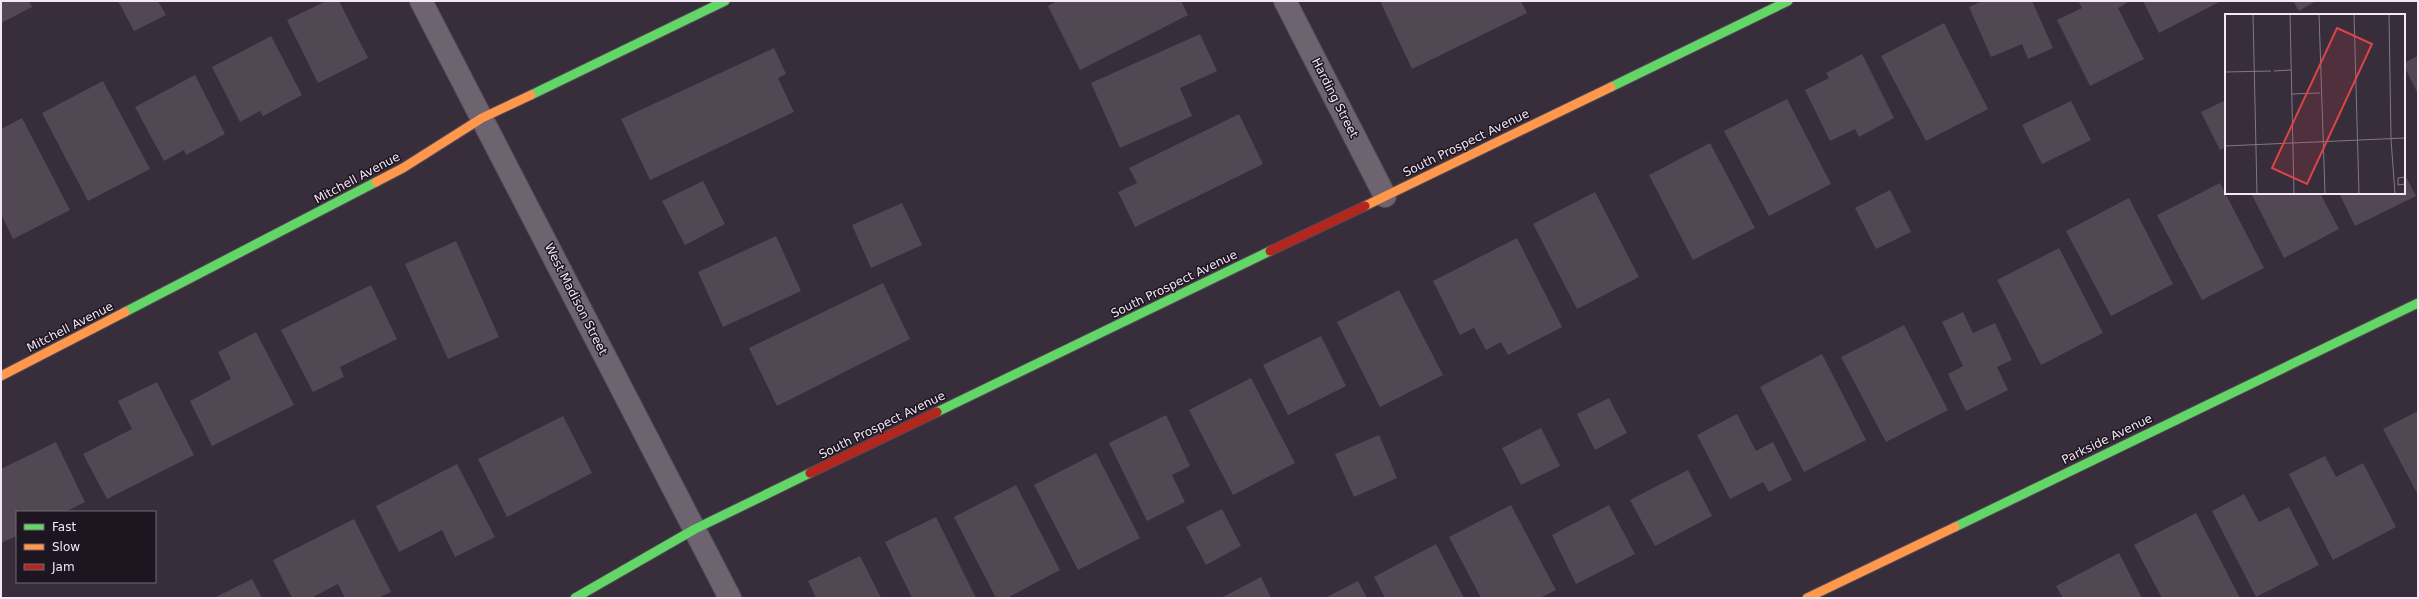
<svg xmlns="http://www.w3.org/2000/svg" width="2419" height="599" viewBox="0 0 2419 599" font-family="'DejaVu Sans',sans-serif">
<rect width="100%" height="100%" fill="#382d3a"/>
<path fill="#524853" d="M1 1H29L32 7 1 23Z
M118 1H158L166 15 134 31Z
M326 1H339L368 58 318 83 287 20Z
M1057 1H1181L1188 15 1080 70 1048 6Z
M1380 1H1521L1527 13 1412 69Z
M1982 1H2032L2053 48 2028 59 2022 44 1991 57 1969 7Z
M2078 1H2126L2127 3 2118 8 2144 59 2090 86 2057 20 2082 8Z
M2143 1H2221L2159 33Z
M2293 1H2316L2299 11Z
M1944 23 1988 109 1926 141 1881 56Z
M1200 34 1217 71 1180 88 1192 116 1120 148 1091 83Z
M271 36 302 95 263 116 260 111 240 122 212 67Z
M774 48 786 74 778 78 794 112 650 180 621 119Z
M1862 54 1894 118 1859 137 1855 129 1830 141 1805 90 1829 78 1826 73Z
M2418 56V94L2404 66V63Z
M195 75 225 134 186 155 184 150 164 161 135 107Z
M103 81 150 169 88 201 42 113Z
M1787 99 1831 184 1769 216 1724 131Z
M2226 100V147L2220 150 2201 112Z
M2071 101 2091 140 2042 164 2022 125Z
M1239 114 1263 164 1135 227 1118 192 1137 183 1129 168Z
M22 118 70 210 13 239 1 214V129Z
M1710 143 1755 228 1693 260 1649 175Z
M2404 173 2416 196 2355 226 2339 193H2404Z
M703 181 725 224 685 245 662 201Z
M2220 183 2264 268 2202 300 2157 215Z
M1890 190 1911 232 1876 249 1855 208Z
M1595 192 1639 277 1577 309 1533 224Z
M2251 193H2320L2339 229 2284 258Z
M2129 198 2173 284 2111 316 2066 231Z
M902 203 922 245 871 268 852 225Z
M776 236 801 291 723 327 698 272Z
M1517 238 1562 327 1508 355 1501 342 1486 350 1474 328 1460 335 1433 281Z
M456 241 499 337 448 359 405 264Z
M2059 248 2103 333 2041 365 1997 280Z
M883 283 910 339 777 406 749 348Z
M371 285 397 339 340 367 344 377 313 392 281 330Z
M1399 290 1443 375 1380 407 1337 322Z
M1963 312 1973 333 1995 323 2012 360 1997 367 2008 390 1966 411 1948 374 1963 366 1942 322Z
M1904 325 1948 410 1886 442 1841 357Z
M256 332 294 405 212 446 190 401 231 379 218 352Z
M1321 336 1346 386 1288 415 1263 365Z
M1822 354 1866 440 1804 472 1760 387Z
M1251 378 1295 463 1233 495 1189 410Z
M157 382 194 455 107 499 83 454 132 429 118 401Z
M1609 398 1627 433 1595 450 1577 414Z
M2418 411V495L2383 429Z
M1737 414 1756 451 1773 442 1792 480 1769 492 1763 482 1730 499 1697 435Z
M1166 415 1190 466 1172 475 1185 502 1147 521 1109 443Z
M563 416 592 473 507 517 478 459Z
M1541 428 1560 466 1521 485 1502 448Z
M1379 435 1397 478 1354 497 1335 454Z
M56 442 85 502 65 512H17V536L1 543V469Z
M1096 453 1140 538 1078 570 1034 485Z
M2325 456 2336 477 2363 463 2396 527 2333 560 2289 474Z
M457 464 495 537 455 557 442 530 399 552 376 506Z
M1688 470 1712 516 1655 546 1630 500Z
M1016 485 1060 570 1007 598H996L954 517Z
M2244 494 2259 522 2289 507 2319 565 2256 597 2212 511Z
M1511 505 1556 590 1540 598H1481L1449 537Z
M1609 505 1635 554 1576 584 1552 535Z
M1222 509 1241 546 1206 565 1186 527Z
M2196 513 2240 598H2162L2134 545Z
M936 517 976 598H912L885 542Z
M354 519 391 592 378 598H345L338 584 311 598H292L273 560Z
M1436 544 1464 598H1385L1374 577Z
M2119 553 2142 598H2063L2056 586Z
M860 556 881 598H816L808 581Z
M1261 577 1271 598H1223V597Z
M252 579 262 598H214Z
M1358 581 1367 598H1325Z"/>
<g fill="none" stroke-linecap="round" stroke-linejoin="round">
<g stroke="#514954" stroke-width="24">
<path id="street" d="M421 1 730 598
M1285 1 1385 196"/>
</g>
<g stroke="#514954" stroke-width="11">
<path id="fast" d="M1611 87 1788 1
M531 95 725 1
M125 312 376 182
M937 412 1270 251
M1955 527 2418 303
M575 598 695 529 810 473"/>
</g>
<g stroke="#514954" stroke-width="11">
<path id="slow" d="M376 182 403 168 482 118 531 95
M1365 206 1611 87
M1 376 125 312
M1807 598 1955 527"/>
</g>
<g stroke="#514954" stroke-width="11">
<path id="jam" d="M1270 251 1365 206
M810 473 937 412"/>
</g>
<use href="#street" stroke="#6d646f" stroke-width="22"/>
<use href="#fast" stroke="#63d668" stroke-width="9"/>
<use href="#slow" stroke="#ff974d" stroke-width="9"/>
<use href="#jam" stroke="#b3261e" stroke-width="9"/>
</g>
<g text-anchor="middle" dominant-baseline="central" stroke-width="3" stroke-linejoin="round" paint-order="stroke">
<g font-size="12" fill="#f3e7f6" stroke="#1d151f">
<text transform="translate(1335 98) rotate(63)">Harding Street</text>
<text transform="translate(1466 143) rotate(-26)">South Prospect Avenue</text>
<text transform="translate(357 178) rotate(-28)">Mitchell Avenue</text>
<text transform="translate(1174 284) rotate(-26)">South Prospect Avenue</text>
<text transform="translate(576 299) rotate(63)">West Madison Street</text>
<text transform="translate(70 327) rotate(-27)">Mitchell Avenue</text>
<text transform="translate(882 425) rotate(-26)">South Prospect Avenue</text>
<text transform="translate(2107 439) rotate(-26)">Parkside Avenue</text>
</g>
</g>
<g transform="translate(2225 14)">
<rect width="180" height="180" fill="#382d3a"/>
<path fill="none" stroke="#837785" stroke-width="1" d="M28 0 32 180M65 0 69 180M94 0 100 180M129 0 134 180M164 0 166 125 170 180M49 57 66 56M0 58 46 57M66 80 95 79M0 132 180 124M180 163 173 164V171L180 170"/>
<path fill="#da4547" fill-opacity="0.15" stroke="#da4547" stroke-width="2" d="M112 14 147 30 82 170 47 154Z"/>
<rect width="180" height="180" fill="none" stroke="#f3e7f6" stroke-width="2"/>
</g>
<rect width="2419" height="599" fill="none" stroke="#f3e7f6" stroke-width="4"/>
<rect x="16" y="511" width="140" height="72" fill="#1d151f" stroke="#736975"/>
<rect x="24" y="524" width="20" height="6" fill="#63d668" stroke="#736975"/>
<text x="52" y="531" font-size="12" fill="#f3e7f6">Fast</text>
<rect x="24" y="544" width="20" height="6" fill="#ff974d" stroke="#736975"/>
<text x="52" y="551" font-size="12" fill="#f3e7f6">Slow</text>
<rect x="24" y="564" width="20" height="6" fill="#b3261e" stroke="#736975"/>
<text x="52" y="571" font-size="12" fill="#f3e7f6">Jam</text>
</svg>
